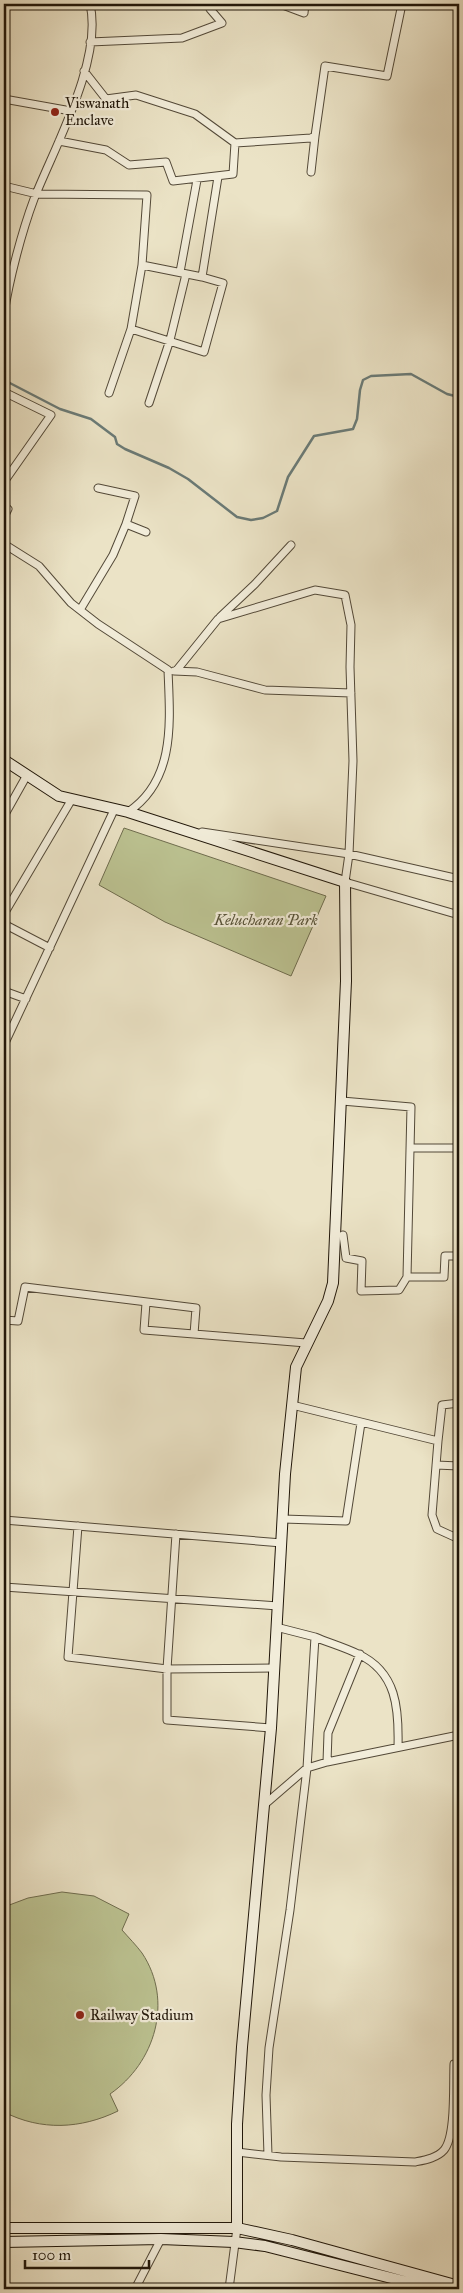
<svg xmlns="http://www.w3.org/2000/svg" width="463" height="2293" viewBox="0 0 463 2293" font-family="'IM FELL Great Primer',serif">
<rect width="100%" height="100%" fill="#ebe3c6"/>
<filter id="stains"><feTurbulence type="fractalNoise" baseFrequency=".004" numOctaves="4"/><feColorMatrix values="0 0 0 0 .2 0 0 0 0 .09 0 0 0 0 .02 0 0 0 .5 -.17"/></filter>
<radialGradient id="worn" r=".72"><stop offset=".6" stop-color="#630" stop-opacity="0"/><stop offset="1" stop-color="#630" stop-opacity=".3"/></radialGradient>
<path fill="#bcc392" stroke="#6e6c4e" d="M124 828 326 896 291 976 165 922 99 885Z
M62 1892 94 1896 129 1914 122 1930C129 1938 136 1945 142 1953 174 2001 155 2063 110 2094L118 2111C81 2129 41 2131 4 2112V1929L7 1927 4 1907 28 1898Z"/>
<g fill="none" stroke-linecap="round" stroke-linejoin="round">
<path stroke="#6a7a76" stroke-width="2.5" d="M4 380 60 409 91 419 115 437 117 444 125 449 169 468 188 479 237 517 251 520 263 518 277 511 288 477 314 436 353 429 357 419 360 390 363 380 371 376 411 374 447 394 459 397"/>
<g stroke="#534938" stroke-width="9">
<path id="street" d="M280 4 304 13 305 4
M90 42 182 38 222 23 210 9 217 4
M84 71 106 99 136 95 195 114 235 143 311 138 315 136 325 66 387 76 402 4
M4 99 71 111
M59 141 106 150 129 165 166 162 173 181 233 174 235 143
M311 172 315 136
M4 186 37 194 147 195 142 265 202 277 218 177
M180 272 197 180
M4 314C9 280 22 231 34 199 55 146 103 60 90 4
M131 329 204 352 223 283 202 277
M4 392 51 415 4 482
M109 393 131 329 142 265
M149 403 170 340 186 274
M98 488 135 496 126 524
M4 506 8 509 4 517
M4 544 39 566 71 603 98 624 168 670C170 721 176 780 128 812
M80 610 113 555 126 524 146 532
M220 617 255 584 291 545
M174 671 197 672 265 690 351 693
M176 671 218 619 315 590 345 595 351 625 350 667 353 761 349 854 345 882 459 915
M4 816 27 775
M202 832 349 854 459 879
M4 914 72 799
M4 924 50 948
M4 991 26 999
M4 1045 114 810
M342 1101 411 1107 407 1277 399 1290 361 1291 362 1261 346 1258 343 1235
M410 1148H459
M407 1277H444L445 1256H459
M146 1303 144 1330 194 1334
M4 1320 18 1321 25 1287 196 1308 194 1334 306 1343
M292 1405 438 1441 432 1515 437 1529 459 1539
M438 1441 442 1405 459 1403
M436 1465 459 1466
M283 1519 346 1521 361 1423
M4 1520 282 1543
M78 1526 68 1657 167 1669 273 1668
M176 1534 167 1669V1720L271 1728
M4 1587 278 1606
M315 1637C329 1643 344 1647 358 1654 397 1672 399 1709 398 1747
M327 1762 328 1733 360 1654
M264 1805 307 1768 327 1762 459 1735
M237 2152 281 2157 415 2162C425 2160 437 2158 444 2150 456 2136 453 2084 454 2064H459
M268 2155 266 2095 269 2048 290 1910 307 1768 315 1637 276 1627
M135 2289 161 2239
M229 2289 237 2228"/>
</g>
<g stroke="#201609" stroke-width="12">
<path id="secondary" d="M4 760 59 796 128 812 345 882 346 981 333 1283 328 1301 296 1367 285 1474 271 1728 242 2047 237 2124V2228
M4 2228H237L292 2240 459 2286
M4 2242 161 2239 234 2242 265 2246 435 2289"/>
</g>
<use href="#street" stroke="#f2edda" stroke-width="7"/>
<use href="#secondary" stroke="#f2edda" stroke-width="10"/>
</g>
<g fill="#8f2418" stroke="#f2edda" stroke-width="2">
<circle cx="55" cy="112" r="5"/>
<circle cx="80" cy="2015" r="5"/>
</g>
<g text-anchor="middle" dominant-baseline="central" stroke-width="4.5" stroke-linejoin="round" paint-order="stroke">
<g font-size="15" fill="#201609" stroke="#f2edda" text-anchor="start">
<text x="65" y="103">Viswanath<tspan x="65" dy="17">Enclave</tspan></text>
<text x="90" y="2015">Railway Stadium</text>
</g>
<g font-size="15" font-style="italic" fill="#575339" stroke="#f2edda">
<text x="266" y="920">Kelucharan Park</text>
</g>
</g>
<rect width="463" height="2293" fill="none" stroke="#ebe3c6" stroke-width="20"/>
<rect x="5" y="5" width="453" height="2283" fill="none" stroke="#201609" stroke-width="2.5"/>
<rect x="10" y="10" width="443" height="2273" fill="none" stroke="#201609"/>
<path d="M25 2260v8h124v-8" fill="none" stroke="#201609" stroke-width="2.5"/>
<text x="32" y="2260" font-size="15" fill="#201609" stroke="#f2edda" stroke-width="4" paint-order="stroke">100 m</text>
<rect width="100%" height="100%" filter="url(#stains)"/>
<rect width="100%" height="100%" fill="url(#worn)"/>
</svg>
